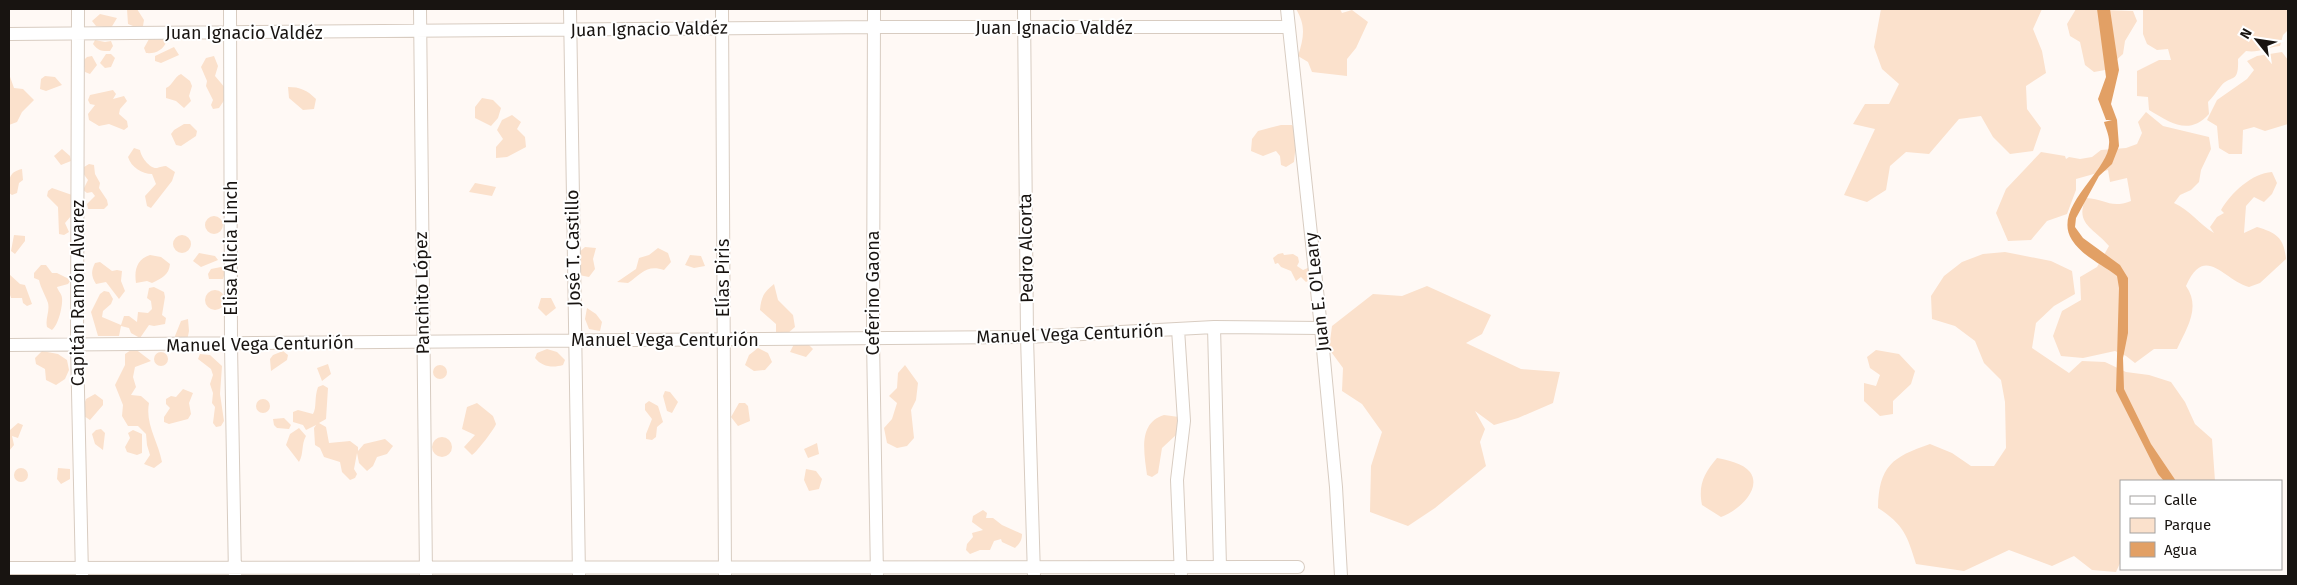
<svg xmlns="http://www.w3.org/2000/svg" width="2297" height="585" viewBox="0 0 2297 585" font-family="'Fira Sans',sans-serif">
<rect width="100%" height="100%" fill="#fff9f5"/>
<path fill="#fbe1cc" d="M127 9H137L144 20 143 26 138 28 128 24Z
M1296 9H1340L1342 13 1352 10 1368 22 1356 48 1347 59V76L1312 72 1308 62 1298 56C1304 37 1306 26 1296 9Z
M1881 9H2042L2033 29 2042 51 2046 73 2026 86 2027 109 2041 128 2033 151 2010 154 1993 137 1981 116 1959 119 1929 154 1906 152 1890 166 1886 190 1867 202 1844 195 1875 129 1853 124 1865 104H1889L1899 84 1882 69 1874 47Z
M2076 9 2133 11 2137 21 2125 41 2123 54 2105 70 2094 72 2085 65 2080 42 2070 36 2067 24Z
M2143 9H2288V30L2283 35 2280 46C2267 47 2259 53 2246 51L2238 59C2239 85 2231 74 2221 86 2216 92 2213 97 2208 102L2209 114C2189 136 2171 123 2149 110L2148 97 2137 96V71L2159 60H2171L2168 49 2157 50 2147 44 2143 34Z
M100 14 117 18 111 28 96 26 92 21Z
M163 37 167 41C163 50 156 54 146 53L144 48 149 39Z
M95 40 105 42 111 41 113 46 110 51C102 51 98 51 93 44Z
M174 47 179 55 161 63 155 61V56Z
M2282 52 2288 60V124L2265 131 2254 127 2243 130 2242 154H2229L2219 148 2217 126 2207 120 2217 100 2247 79 2254 70 2247 61 2257 56Z
M106 54H111L115 58 111 67 105 68 100 63Z
M92 56 97 65 90 74 85 72 83 61 87 57Z
M214 56 218 66 215 76 226 89 225 99 219 108 213 109 211 105 213 100 206 86 207 81 201 67 206 58Z
M9 74 14 88 23 89 34 100 22 112 17 122 9 125Z
M181 74 190 81 192 86 189 96 191 101 184 108 176 101 166 98V88C173 85 174 77 181 74Z
M45 76 55 77 62 85 46 91 40 89 41 79Z
M288 87C300 87 307 90 316 99L314 109 303 110 289 98Z
M113 90 116 94 113 99 124 96 127 101 120 109 119 114 127 121 128 127 124 130 109 124 99 126 89 120 88 114 95 105 90 104 88 100 90 95Z
M482 98 493 100 501 108 498 118 491 126 475 118V107Z
M2146 112 2163 126 2209 137 2211 149 2201 170 2199 182 2191 190 2180 195 2174 203C2190 210 2199 224 2214 233L2210 227 2217 217 2224 213 2221 210C2231 193 2252 173 2272 172L2277 183 2272 194 2264 202 2254 197 2246 206 2244 233 2257 227C2277 233 2284 238 2286 259L2260 283 2249 287C2223 280 2205 243 2186 286 2201 307 2187 328 2177 349H2154L2135 363 2126 356 2115 351 2083 358 2061 356 2053 336 2062 311 2081 300 2080 277 2097 267 2109 246C2094 228 2074 224 2086 198 2106 199 2110 209 2131 201L2127 178 2110 182 2108 170 2076 179V190L2067 214 2047 221 2031 240 2008 241 1996 213 2006 189 2041 152 2065 156 2066 159 2069 157 2080 159 2092 157 2101 150 2126 148 2137 144 2142 133 2138 122Z
M512 115 521 122 517 129 525 137 526 147 507 157 496 158V147L503 139 497 130 502 120Z
M184 124H190L197 131 196 136 181 146 176 145 171 134 174 130Z
M1281 125H1292L1297 133 1294 162 1286 167 1281 165 1280 156 1276 151 1263 156 1251 151 1252 139 1258 131Z
M134 148 140 150C141 157 150 169 157 168 160 167 163 166 166 166L175 172 172 181 151 208 147 206 145 196 156 184 152 174C142 174 131 167 128 157Z
M62 149 70 156 71 161 61 165 54 156Z
M89 164 94 165 95 174 100 183 99 188 107 200 108 205 104 209H88L87 204 95 196 92 192 87 193 83 190 88 180 82 172 84 167Z
M22 169 23 180 19 183 17 193 12 195 9 193C9 180 8 172 22 169Z
M475 183 496 187 492 196 469 192Z
M52 188 72 195 71 216 65 223 69 232 64 235 59 234 58 207 47 196 48 191Z
M205 225a9 9 0 1 1 18 0a9 9 0 1 1-18 0Z
M173 244a9 9 0 1 1 18 0a9 9 0 1 1-18 0Z
M14 235 25 236V241L15 254 11 251Z
M585 247 596 248 593 259 595 269 589 277 579 275 577 254Z
M658 248 668 253 671 262 664 270C647 264 641 274 628 283L617 282 636 269 639 258 649 255Z
M2005 252 2051 261 2072 271 2075 294 2054 306 2036 323 2032 348 2069 373 2082 361 2105 362 2126 372 2149 375 2171 382 2185 402 2195 424 2212 439 2215 481H2121V561L2116 572 2092 570 2074 556 2052 566 2009 550 1964 571 1916 564C1907 535 1904 525 1878 508 1879 466 1892 457 1930 444L1952 453 1971 466H1994L2006 448 2005 402 2001 380 1984 363 1975 341 1955 326 1932 319 1931 296 1944 276 1962 262 1983 254Z
M199 253 215 256 218 260 201 267 193 261Z
M1283 253 1284 255 1293 254 1298 257 1299 262 1297 266 1303 270 1310 267 1314 277 1306 282 1301 277 1296 281 1291 271 1281 267 1278 263 1275 264 1273 258 1278 254Z
M150 255 161 257 170 264C169 275 162 278 152 283L147 281 136 283C134 270 137 259 150 255Z
M690 255 701 256 705 266 694 268 685 265Z
M100 262 112 271 117 270 122 271 121 281 125 291 119 299 106 282 96 284C91 276 91 271 95 263Z
M41 265H46L52 273H57L71 280 68 284 57 287C58 291 62 294 62 298 63 306 58 326 52 330L47 327C45 319 50 311 48 303 45 294 41 289 39 280L34 278V273Z
M221 267 226 269 223 279H209L208 274 211 269Z
M9 274 20 284 25 285 32 304 27 306 23 303 22 298H11L9 292Z
M774 284 778 300 793 315 795 327 787 334H776V324L760 310C761 297 764 292 774 284Z
M1427 286 1491 315 1482 334 1466 343 1521 369 1560 372 1553 403 1518 418 1494 425 1475 411 1485 429 1480 442 1486 466 1435 508 1408 526 1370 512 1371 466 1382 432 1362 404 1342 391 1343 368 1329 349 1332 326 1373 294 1402 296Z
M154 287 164 292 165 297 162 315 166 318 165 324 154 326 149 325 140 338 131 333 129 328 121 326 119 336H98L91 312 100 294 104 291 109 292 113 299 111 304 103 311 102 317 121 325 124 316H129L137 322 138 312 148 313 152 309 151 301 147 298 149 288Z
M205 300a10 10 0 1 1 20 0a10 10 0 1 1-20 0Z
M541 298H551L556 308 546 316 538 308Z
M587 308 596 314 602 322 600 331 589 329 585 319Z
M188 319 189 331 187 341H176L175 336 181 321Z
M805 341 813 349 806 357 790 352 795 342Z
M134 348 151 361 135 367 133 377 136 387 131 395 141 396 149 403C145 424 158 441 162 462L154 468 144 464 150 455 147 445 146 434 138 426H128L122 416 123 405 115 385 125 365V354Z
M758 348 768 353 772 362 765 370 754 371 745 365 749 355Z
M547 349 557 352 565 360 563 365C553 368 542 367 535 358L537 353Z
M1876 350 1899 354 1915 371 1911 384 1893 401V414L1880 416 1864 401V383L1876 386 1880 375 1870 368 1867 357Z
M42 351 58 354 67 360 69 370 65 379 56 385 46 380 45 369 36 364 35 358Z
M283 351 288 355 287 360 271 371 270 359 273 355Z
M154 359a7 7 0 1 1 14 0a7 7 0 1 1-14 0Z
M200 354 210 355 222 366 220 394 224 421 221 426 216 427 213 423 215 407 212 403 213 393 210 384 213 375 211 369 198 359Z
M328 364 331 374 322 381 317 368Z
M905 365 918 383 916 400 911 410 914 438 907 446 897 448 887 443 884 428 892 419 897 403 889 396 897 388 898 373Z
M433 372a7 7 0 1 1 14 0a7 7 0 1 1-14 0Z
M323 385 328 388 326 419 319 423 326 427 329 443 350 441 358 447V451L364 444 385 439 393 446 387 454 377 457 373 466 367 471 359 463 357 453 354 469 357 474 355 478 350 480 342 472 340 462 324 457 320 448 315 445 314 428 316 425 306 430 303 425 293 422V412L298 410 313 414C317 407 314 398 318 387Z
M183 389 193 393 189 403 191 414 188 419 169 424 164 422V417L170 408 166 404V399L171 396 176 397Z
M665 391 670 392 678 402 672 413 667 411 663 396Z
M95 394 103 400V405L90 420 81 414 86 399Z
M256 406a7 7 0 1 1 14 0a7 7 0 1 1-14 0Z
M649 401 658 406 663 422 657 427 656 437 652 440 646 439V434L652 419 645 410V404Z
M477 403 493 416 496 424C496 427 476 453 472 455L464 447 475 435 462 429 467 407Z
M739 403H745L748 406 750 421 738 426 731 417Z
M1164 415 1179 417 1176 435 1162 448 1158 473 1152 477 1147 475C1144 452 1138 423 1164 415Z
M284 418 291 425 289 429 277 428 274 425 273 419Z
M18 423 23 425 18 438 12 436 14 445 9 451 10 430Z
M299 428 306 436C301 445 304 453 299 462L286 445 290 434Z
M101 429 105 433 103 450 95 444 92 434 96 430Z
M133 430 142 434V453L137 455 127 452 125 447 130 438 128 433Z
M432 447a10 10 0 1 1 20 0a10 10 0 1 1-20 0Z
M817 443 819 454 808 458 804 449Z
M1717 458C1727 460 1743 463 1750 472 1763 490 1736 512 1721 517L1702 505C1698 485 1704 473 1717 458Z
M14 475a7 7 0 1 1 14 0a7 7 0 1 1-14 0Z
M58 468 70 469V479L61 484 57 479Z
M806 469 816 471 822 479 819 489 809 491 804 480Z
M983 510 987 513 986 518H993L1002 525 1022 534C1022 540 1020 543 1015 548L1002 542 1001 539 994 541 990 550H980L970 554 966 550 967 544 973 537 972 533 983 530 972 522 973 516Z"/>
<path fill="#e2a065" d="M2097 9H2110L2119 70 2111 104 2117 120 2119 146 2112 164 2099 176 2076 218 2075 227 2083 238 2120 265 2128 278V333L2123 358 2124 389 2151 444 2176 481H2164L2158 474 2116 391 2119 288 2117 276C2103 265 2082 256 2072 240 2051 208 2109 171 2109 144 2110 137 2106 129 2104 122L2112 120H2106L2098 99 2106 77Z"/>
<g fill="none" stroke-linecap="round" stroke-linejoin="round">
<g stroke="#d8ccc1" stroke-width="14">
<path id="street" d="M78 9 77 345 82 576
M230 9 231 345 235 576
M420 9 426 576
M570 9 579 576
M722 9 725 576
M874 9 873 339 877 576
M1024 9 1027 337 1034 576
M1287 9 1321 328 1336 487 1341 576
M9 34 874 27H1289
M1214 327 1220 567
M1178 329 1184 421 1177 480 1181 576
M9 345 1027 337 1214 327 1321 328
M9 568 1298 567"/>
</g>
<use href="#street" stroke="#fff" stroke-width="12"/>
</g>
<g text-anchor="middle" dominant-baseline="central" stroke-width="4" stroke-linejoin="round" paint-order="stroke">
<g font-size="18" fill="#181411" stroke="#fff">
<text x="1054" y="28">Juan Ignacio Valdéz</text>
<text transform="translate(649 29) rotate(-1)">Juan Ignacio Valdéz</text>
<text x="244" y="33">Juan Ignacio Valdéz</text>
<text transform="translate(231 248) rotate(-90)">Elisa Alicia Linch</text>
<text transform="translate(573 248) rotate(-91)">José T. Castillo</text>
<text transform="translate(1026 248) rotate(-91)">Pedro Alcorta</text>
<text transform="translate(723 278) rotate(-90)">Elías Piris</text>
<text transform="translate(1317 292) rotate(-96)">Juan E. O'Leary</text>
<text transform="translate(78 293) rotate(-90)">Capitán Ramón Alvarez</text>
<text transform="translate(422 293) rotate(-91)">Panchito López</text>
<text transform="translate(873 293) rotate(-90)">Ceferino Gaona</text>
<text transform="translate(1070 334) rotate(-2)">Manuel Vega Centurión</text>
<text x="665" y="340">Manuel Vega Centurión</text>
<text transform="translate(260 344) rotate(-1)">Manuel Vega Centurión</text>
</g>
</g>
<rect width="2297" height="585" fill="none" stroke="#181411" stroke-width="20"/>
<rect x="2120" y="480" width="162" height="90" fill="#ffffff" stroke="#a3a1a0"/>
<rect x="2130" y="496" width="25" height="8" fill="#ffffff" stroke="#a3a1a0"/>
<text x="2164" y="505" font-size="15" fill="#181411">Calle</text>
<rect x="2130" y="518" width="25" height="15" fill="#fbe1cc" stroke="#a3a1a0"/>
<text x="2164" y="530" font-size="15" fill="#181411">Parque</text>
<rect x="2130" y="542" width="25" height="15" fill="#e2a065" stroke="#a3a1a0"/>
<text x="2164" y="555" font-size="15" fill="#181411">Agua</text>
<g transform="translate(2257 40) rotate(300)" stroke="#ffffff" stroke-width="4" paint-order="stroke">
<path d="M0-4L9 19L0 12L-9 19Z" fill="#181411"/>
<text y="-8" font-size="14" font-weight="bold" text-anchor="middle" fill="#181411">N</text>
</g>
</svg>
